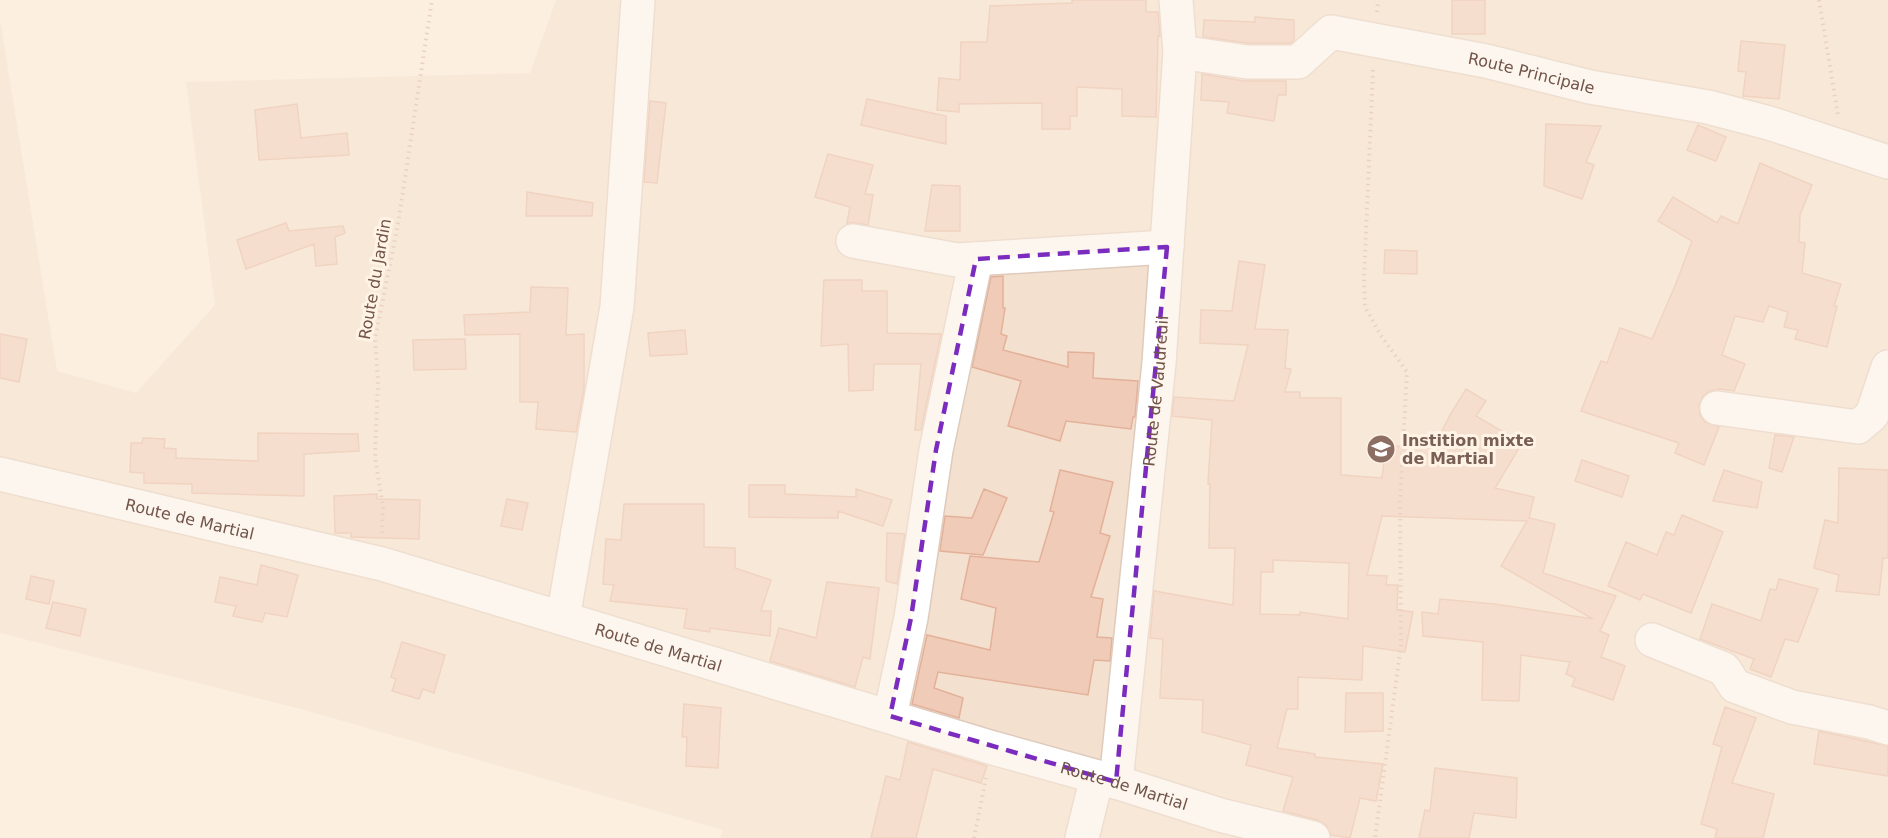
<svg xmlns="http://www.w3.org/2000/svg" width="1888" height="838" viewBox="0 0 1888 838" font-family="'DejaVu Sans',sans-serif">
<rect width="100%" height="100%" fill="#fcefe0"/>
<path fill="#f3e0cf" d="M556 0H1888V838H720L723 830 301 709 0 633V20L57 371 136 393 215 305 186 82 530 73Z"/>
<path fill="#f0cbb8" stroke="#e3b199" stroke-width="1.5" fill-rule="evenodd" d="M1072 0H1146V12H1158L1160 36H1158L1156 117 1122 116V89L1077 87V116H1070V129H1042V103L959 104V112L937 110 939 78 960 80 961 42H987L990 6 1072 3Z
M1452 0H1485V34H1452Z
M1255 17 1294 20V40L1291 43H1248L1203 37 1204 20 1255 22Z
M1741 41 1785 45 1779 99 1743 96 1746 72 1738 71Z
M1202 74 1244 81H1286V95H1278L1274 121 1227 113 1229 102 1201 100Z
M867 99 946 116V144L861 125Z
M650 101 666 103 657 183 644 182Z
M297 104 301 138 347 133 349 155 259 160 255 110Z
M1546 124 1601 126 1586 162 1594 165 1582 199 1544 186Z
M1698 125 1726 137 1716 161 1687 150Z
M828 154 873 165 865 194 873 195 868 225 856 223H847L850 207 815 197Z
M1760 163 1812 185 1800 215 1799 242 1805 243 1802 273 1841 284 1834 306H1837L1827 347 1795 339 1798 330 1784 327 1788 312 1769 306 1763 322 1735 316 1722 355 1745 364 1734 391 1720 389 1710 391 1703 396 1699 405 1700 415 1705 422 1719 427 1704 465 1675 453 1679 443 1581 411 1601 361 1607 363 1620 328 1652 339 1675 286 1692 241 1658 221 1673 197 1717 223 1721 216 1738 224Z
M932 185 960 186V231H925Z
M527 192 593 203 592 216H526Z
M286 223 289 231 343 226 345 233 335 237 337 264 316 266 314 244 246 269 237 240Z
M1385 250 1417 251V274L1384 273Z
M1239 261 1265 265 1255 329 1288 330 1285 368 1291 369 1285 392H1300V398H1341V475L1382 478 1386 446 1434 447 1450 415 1466 389 1486 401 1476 416 1522 443 1495 488 1534 497 1529 518 1555 524 1543 573 1616 596 1600 631 1609 635 1601 657 1625 666 1613 700 1572 686 1575 678 1566 674 1570 662 1521 655 1519 701 1482 700 1483 642 1423 636 1422 612 1438 614 1440 599 1494 604 1593 619 1501 566 1527 521 1382 516 1367 575 1387 576 1386 585H1398L1397 610 1413 612 1405 652 1363 646 1362 680 1298 677V709H1287L1277 748 1315 754V757L1383 764 1376 801 1360 798 1350 838 1331 835 1326 825 1317 820 1283 811 1293 777 1246 765 1251 745 1202 732 1203 700 1160 698 1163 639 1150 638 1154 591 1233 605 1235 548H1209L1210 484H1208L1212 420 1172 416 1174 397 1234 401 1248 345 1200 343 1201 310 1232 311ZM1273 560 1349 563 1348 619 1300 612V615L1260 614 1261 572H1273Z
M1003 276V308H1005L1001 334 1007 336 1003 350 1068 367V352L1094 353 1093 378 1138 381 1135 417H1133L1131 429 1066 421 1060 441 1008 426 1021 381 972 367 991 277Z
M824 280H862V291H887V333L941 334 921 430H915L921 364H874L873 390 849 391 848 344 821 346Z
M531 287 568 288 566 335 584 334V389L576 432 536 429 538 402H520V334L465 335 464 315 530 312Z
M685 330 687 354 650 356 648 333Z
M0 334 27 339 19 382 0 378Z
M465 339 466 369 414 370 413 340Z
M258 433 358 434 359 451 304 454V496L192 493V484L144 483V473L130 472 131 443H142L143 438 165 439 164 448 176 449V458L258 461Z
M1775 435 1794 437 1782 472 1769 468Z
M1582 460 1629 476 1622 497 1575 481Z
M1839 468 1888 470V558H1883L1879 595 1836 591 1839 575 1814 568 1825 520 1838 523Z
M1060 470 1113 482 1100 533 1110 536 1091 597 1103 599 1097 637 1112 638 1110 661 1094 660 1088 695 938 672 934 688 963 698 959 718 912 704 927 635 990 650 996 608 961 599 970 556 1039 562 1054 512 1050 511Z
M1724 470 1762 482 1757 508 1713 501Z
M749 485H785V494L856 497V489L892 500 883 526 838 511V518L749 517Z
M984 489 1007 498 983 555 940 551 945 516 972 518Z
M377 494V499L420 500 419 539 351 537V533H335L334 496Z
M507 499 528 503 522 530 501 526Z
M624 504H704V547L735 548V568L771 580 761 611H771L770 636 710 628V632L684 628 687 609 610 601 614 585 603 584 606 539 621 540Z
M1682 515 1723 532 1691 613 1643 594 1640 600 1608 586 1626 542 1657 555 1666 532 1674 535Z
M887 533 905 534 897 584 886 581Z
M261 565 298 575 287 617 265 613 262 622 233 616 236 606 215 602 220 577 257 585Z
M31 576 54 581 49 604 26 599Z
M1779 579 1818 589 1798 642 1785 639 1771 677 1750 669 1754 659 1700 639 1712 604 1761 621 1770 589 1776 590Z
M827 582 879 588 870 659 863 657 855 687 770 661 779 628 816 638Z
M53 602 86 609 80 636 46 628Z
M402 642 445 655 434 693 423 689 419 699 392 691 396 679 391 677Z
M1346 693H1383V731L1345 732Z
M684 704 721 708 718 768 686 766 687 737H682Z
M1725 707 1756 718 1732 783 1774 794 1763 838H1715L1717 829 1701 824 1722 747 1713 744Z
M1819 731 1888 746V776L1814 764Z
M908 742 987 766 981 783 933 769 916 838H871L886 776 900 780Z
M1435 768 1517 778 1516 818 1474 813 1469 838H1419L1425 810 1430 811Z"/>
<g fill="none" stroke-linecap="round" stroke-linejoin="round">
<g stroke="#dfcbbc" stroke-width="36">
<g id="minor">
<path id="s1" d="M1180 52 1247 62H1298L1331 32 1486 61 1590 87 1708 107 1769 123 1888 162"/>
<path d="M853 241 957 260 1167 247"/>
<path d="M1717 408 1858 427 1872 415 1888 367"/>
<path id="s2" d="M0 474 382 564 993 748 1116 782 1220 815 1313 838"/>
<path d="M563 618 617 307 638 0"/>
<path d="M1652 640 1724 669 1735 686 1792 707 1869 722 1888 728"/>
<path d="M890 716 911 618 936 450 976 259"/>
<path id="s3" d="M1116 782 1159 363 1180 52 1176 0"/>
<path d="M1082 838 1097 777"/>
</g>
</g>
<path stroke="#d5af9c" stroke-width="4" stroke-dasharray="1.5 4.5" stroke-linecap="butt" d="M1819 0 1838 115
M1377 12 1378 0
M1373 70 1364 278 1365 307 1380 334 1407 372 1400 502 1401 645 1375 838
M382 533 383 507 375 457 378 380 375 339 398 224 432 0
M974 838 986 778"/>
<use href="#minor" stroke="#fff" stroke-width="33"/>
</g>
<path d="M0 0H1888V838H0ZM1167 247 1116 782 890 716 911 618 936 450 976 259Z" fill="#fcefe0" fill-opacity=".55" fill-rule="evenodd"/>
<path fill="none" stroke="#7b2cbf" stroke-width="4.5" stroke-dasharray="12 8" stroke-linejoin="round" d="M1167 247 1116 782 890 716 911 618 936 450 976 259Z"/>
<defs>
<g id="school-disc" transform="scale(1.5)"><circle r="9.5" fill="#8d6e63" stroke="#fff3e6"/><path d="M0-5L7-2L0 1L-7-2ZM-4 1L0 2.5L4 1V4Q0 6-4 4Z" fill="#fff"/></g>
</defs>
<g fill-rule="evenodd">
<use href="#school-disc" x="1381" y="449"/>
</g>
<g text-anchor="middle" dominant-baseline="central" stroke-width="6" stroke-linejoin="round" paint-order="stroke">
<g font-size="16" fill="#725448" stroke="#fff3e6">
<text stroke="none"><textPath href="#s1" startOffset="368">Route Principale</textPath></text>
<text transform="translate(375 279) rotate(-80)">Route du Jardin</text>
<text stroke="none"><textPath href="#s3" startOffset="393">Route de Vaudreuil</textPath></text>
<text stroke="none"><textPath href="#s2" startOffset="195">Route de Martial</textPath></text>
<text stroke="none"><textPath href="#s2" startOffset="681">Route de Martial</textPath></text>
<text stroke="none"><textPath href="#s2" startOffset="1167">Route de Martial</textPath></text>
</g>
<g font-size="16" font-weight="bold" fill="#785e54" stroke="#fff3e6" text-anchor="start">
<text x="1402" y="440">Instition mixte<tspan x="1402" dy="18">de Martial</tspan></text>
</g>
</g>
</svg>
